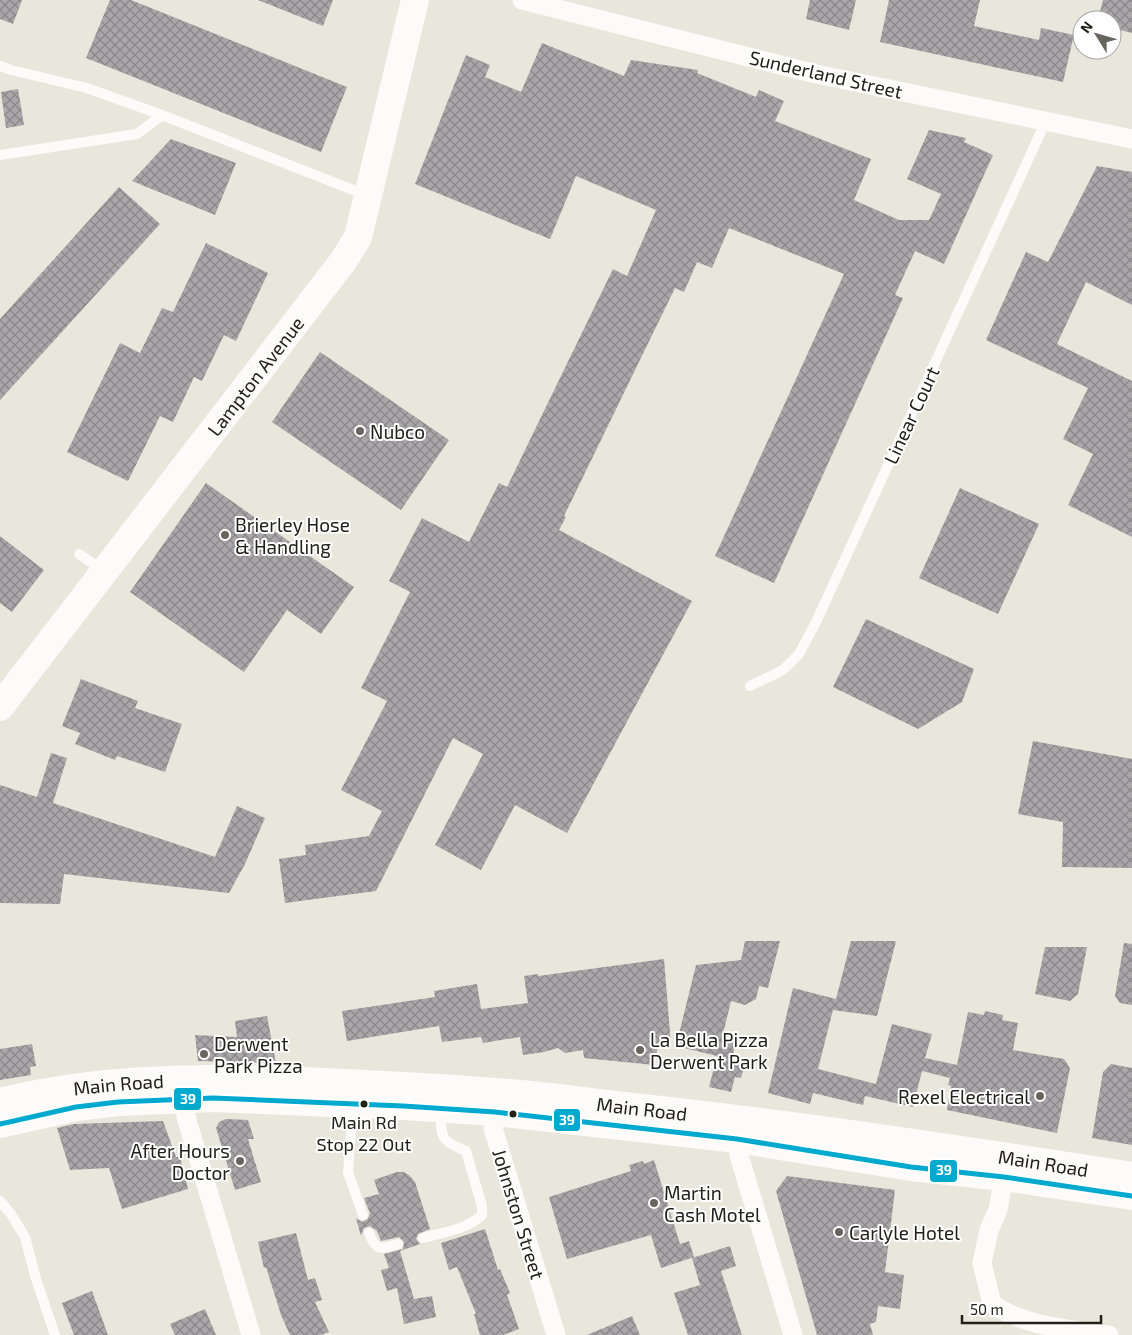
<svg xmlns="http://www.w3.org/2000/svg" width="1132" height="1335" viewBox="0 0 1132 1335" font-family="'Exo 2',sans-serif">
<defs>
<pattern id="building-cross-hatch" width="8" height="8" patternUnits="userSpaceOnUse" patternTransform="scale(1.25)"><rect width="8" height="8" fill="#aaa6a9"/><path d="M0 0l8 8M0 8l8-8" fill="none" stroke="#8a8789"/></pattern>
</defs>
<rect width="100%" height="100%" fill="#e9e6dc"/>
<path fill="url(#building-cross-hatch)" d="M0 0H22L13 24 0 19Z
M110 0H131L347 87 321 152 86 58Z
M258 0H333L323 26Z
M810 0H856L849 30 806 19Z
M889 0H980L974 26 1039 40 1041 28 1074 35 1063 82 880 42Z
M1103 0H1132V33L1112 28V20H1098Z
M542 43 624 76 631 60 698 70 697 73 756 97 759 90 784 101 775 121 871 159 854 200 899 220H929L941 194 907 179 929 130 966 138 964 142 993 155 944 264 915 251 895 295 903 298 774 583 715 556 844 274 729 228 712 268 697 262 684 292 675 288 564 516 566 517 559 530 692 601 567 833 515 805 481 870 435 845 483 754 453 738 376 891 285 903 279 859 306 855 305 845 369 836 382 811 341 790 387 701 361 688 410 592 389 581 422 518 469 542 499 483 507 487 613 269 627 276 656 210 576 176 550 239 415 184 466 55 490 65 485 77 521 92Z
M18 89 24 125 6 128 1 92Z
M171 139 236 163 215 215 132 181Z
M1097 166 1132 172V305L1086 282 1057 344 1132 381V537L1068 505 1093 454 1063 439 1088 388 986 340 1026 252 1048 262Z
M119 187 160 224 0 400V319Z
M206 243 268 273 236 341 224 335 202 381 194 377 173 422 160 416 128 481 67 452 120 343 140 353 162 308 173 312Z
M320 352 449 440 401 510 272 422Z
M206 483 354 587 321 634 287 610 244 672 130 592Z
M960 488 1039 524 998 614 919 578Z
M0 536 44 570 12 612 0 603Z
M866 619 974 669 962 702 918 729 833 687Z
M81 679 138 701 135 708 182 724 165 772 117 756 115 760 75 744 80 733 62 726Z
M1033 741 1132 759V868L1062 867 1063 822 1018 814Z
M51 753 67 758 53 803 215 857 237 806 265 818 245 864 229 893 64 874 60 904 0 903V785L37 797Z
M745 941H780L768 988 759 986 756 999 745 1005 731 1001 722 1038 736 1041 732 1060 745 1063 741 1078 735 1077 731 1092 709 1087 717 1056 676 1046 696 965 741 960Z
M851 941H896L877 1016 833 1010 818 1069 876 1084 892 1024 932 1034 925 1058 957 1065 968 1012 984 1015 985 1011 1003 1015 1002 1020 1018 1023 1013 1050 1064 1059 1070 1068 1057 1133 947 1110 951 1086 948 1085 950 1078 922 1071 913 1107 865 1096 863 1105 813 1093 810 1104 768 1093 793 988 836 999Z
M1124 943 1132 944V1005L1120 1003 1115 996Z
M1045 947H1087L1078 994 1070 1001 1035 994Z
M664 959 671 1045 659 1042 654 1065 584 1058 583 1050 565 1053 558 1048 544 1052 523 1055 520 1037 483 1043 481 1037 442 1042 439 1026 347 1041 342 1011 435 997 434 991 477 984 481 1009 528 1003 524 976 538 974V976Z
M267 1016 276 1063 198 1061 195 1035 237 1037 235 1021Z
M32 1044 36 1066 30 1067 31 1075 0 1080V1049Z
M1111 1064 1132 1068V1145L1092 1138 1103 1072Z
M226 1119 248 1120 254 1139H248L261 1182 235 1190 216 1128 219 1122Z
M163 1121 176 1157H180L188 1189 122 1209 109 1168 70 1170 57 1128 74 1124Z
M654 1160 680 1244 689 1241 694 1257 661 1268 651 1235 567 1259 549 1197 631 1171 629 1165 643 1161 644 1164Z
M397 1172H404L410 1176 415 1182 430 1229 418 1234 416 1239 420 1244 400 1251 414 1299 432 1296 436 1317 404 1324 397 1288 387 1291 381 1270 389 1268 384 1254 403 1249 404 1242 399 1237 381 1241 377 1231 370 1226 364 1228 361 1236 356 1218 362 1222 368 1219 370 1213 364 1198 379 1194 374 1180Z
M787 1176 895 1190 885 1272 904 1275 900 1309 878 1306 876 1322 870 1324 873 1335H817L776 1191Z
M485 1229 498 1270 500 1269 510 1293 507 1295 519 1329 503 1335H480L474 1314H476L457 1267 449 1270 441 1243Z
M296 1233 308 1280 315 1278 322 1300 315 1302 329 1332 321 1335H290L281 1315 266 1267 264 1268 258 1242Z
M730 1246 736 1266 721 1271 742 1335H688L674 1293 700 1285 692 1258Z
M92 1291 108 1335H74L62 1303Z
M205 1309 216 1335H175L170 1324Z
M632 1316 640 1335H587Z"/>
<g fill="none" stroke-linecap="round" stroke-linejoin="round">
<path stroke="#fcfbfa" stroke-width="10" d="M0 66 11 70 87 88 162 115
M0 155 137 134 162 115 366 195
M79 554 104 571
M750 686 783 670 799 654 816 622 1046 121
M353 1104 348 1172 363 1215
M0 1201 11 1214 25 1237 36 1279 55 1335
M369 1233C376 1252 381 1249 398 1244
M423 1238C443 1232 466 1230 482 1215V1206L466 1151C439 1141 441 1136 441 1109"/>
<path stroke="#fcfbfa" stroke-width="19" d="M522 0 816 74 1132 139
M186 1088 185 1099 186 1117 251 1335
M496 1101 493 1128 556 1335
M738 1129 737 1139 739 1155 793 1335
M1006 1165 998 1210 989 1230 982 1263 992 1304C1025 1327 1070 1329 1109 1335"/>
<g stroke="#fcfbfa" stroke-width="28">
<path id="s1" d="M0 707 344 260 358 237 415 0"/>
<path id="s2" d="M0 1102C119 1072 243 1078 365 1084 408 1086 452 1088 496 1092 542 1095 587 1102 633 1107 800 1125 966 1150 1132 1176"/>
<path d="M0 1124 76 1107 118 1102 213 1098 403 1106 495 1112 737 1139 911 1167 1004 1177 1132 1196"/>
</g>
<g stroke="#fff" stroke-width="9">
<path id="bus-1" d="M0 1124 76 1107 118 1102 213 1098 403 1106 495 1112 737 1139 911 1167 1004 1177 1132 1196"/>
</g>
<use href="#bus-1" stroke="#00a9ce" stroke-width="5"/>
</g>
<g fill="#67655d" stroke="#fff" stroke-width="2">
<circle cx="360" cy="431" r="5"/>
<circle cx="225" cy="535" r="5"/>
<circle cx="640" cy="1050" r="5"/>
<circle cx="204" cy="1054" r="5"/>
<circle cx="1040" cy="1096" r="5"/>
<circle cx="240" cy="1161" r="5"/>
<circle cx="654" cy="1203" r="5"/>
<circle cx="839" cy="1232" r="5"/>
</g>
<g fill="#212019" stroke="#fff" stroke-width="2">
<circle cx="364" cy="1104" r="4.5"/>
<circle cx="513" cy="1114" r="4.5"/>
</g>
<g text-anchor="middle" dominant-baseline="central" stroke-width="4" stroke-linejoin="round" paint-order="stroke">
<g font-size="18" fill="#212019" stroke="#fff">
<text x="364" y="1122">Main Rd<tspan x="364" dy="22">Stop 22 Out</tspan></text>
</g>
<g font-size="19" fill="#212019" stroke="#fff">
<text transform="translate(826 74) rotate(13)">Sunderland Street</text>
<text stroke="none"><textPath href="#s1" startOffset="418">Lampton Avenue</textPath></text>
<text transform="translate(911 415) rotate(-65)">Linear Court</text>
<text stroke="none"><textPath href="#s2" startOffset="120">Main Road</textPath></text>
<text stroke="none"><textPath href="#s2" startOffset="645">Main Road</textPath></text>
<text stroke="none"><textPath href="#s2" startOffset="1050">Main Road</textPath></text>
<text transform="translate(519 1214) rotate(73)">Johnston Street</text>
</g>
<g font-size="19" fill="#212019" stroke="#fff" text-anchor="start">
<text x="370" y="431">Nubco</text>
<text x="235" y="524">Brierley Hose<tspan x="235" dy="22">&amp; Handling</tspan></text>
<text x="650" y="1039">La Bella Pizza<tspan x="650" dy="22">Derwent Park</tspan></text>
<text x="214" y="1043">Derwent<tspan x="214" dy="22">Park Pizza</tspan></text>
<text x="1030" y="1096" text-anchor="end">Rexel Electrical</text>
<text x="230" y="1150" text-anchor="end">After Hours<tspan x="230" dy="22">Doctor</tspan></text>
<text x="664" y="1192">Martin<tspan x="664" dy="22">Cash Motel</tspan></text>
<text x="849" y="1232">Carlyle Hotel</text>
</g>
</g>
<g stroke="#fff" stroke-width="2">
<rect x="173" y="1087" width="29" height="24" rx="5" fill="#00a9ce"/>
<rect x="553" y="1108" width="28" height="24" rx="5" fill="#00a9ce"/>
<rect x="929" y="1159" width="29" height="24" rx="5" fill="#00a9ce"/>
</g>
<g font-size="14" text-anchor="middle" font-weight="bold" fill="#fff">
<text x="188" y="1104">39</text>
<text x="567" y="1125">39</text>
<text x="944" y="1175">39</text>
</g>
<g transform="translate(1097 35) rotate(307)"><circle r="24" fill="#ffffff" stroke="#a6a6a3"/>
<path d="M0-4L9 19L0 12L-9 19Z" fill="#67655d"/>
<text y="-8" font-size="14" font-weight="bold" text-anchor="middle" fill="#212019">N</text>
</g>
<path d="M962 1315v8h139v-8" fill="none" stroke="#212019" stroke-width="2.5"/>
<text x="970" y="1315" font-size="15" fill="#212019" stroke="#ffffff" stroke-width="4" paint-order="stroke">50 m</text>
</svg>
